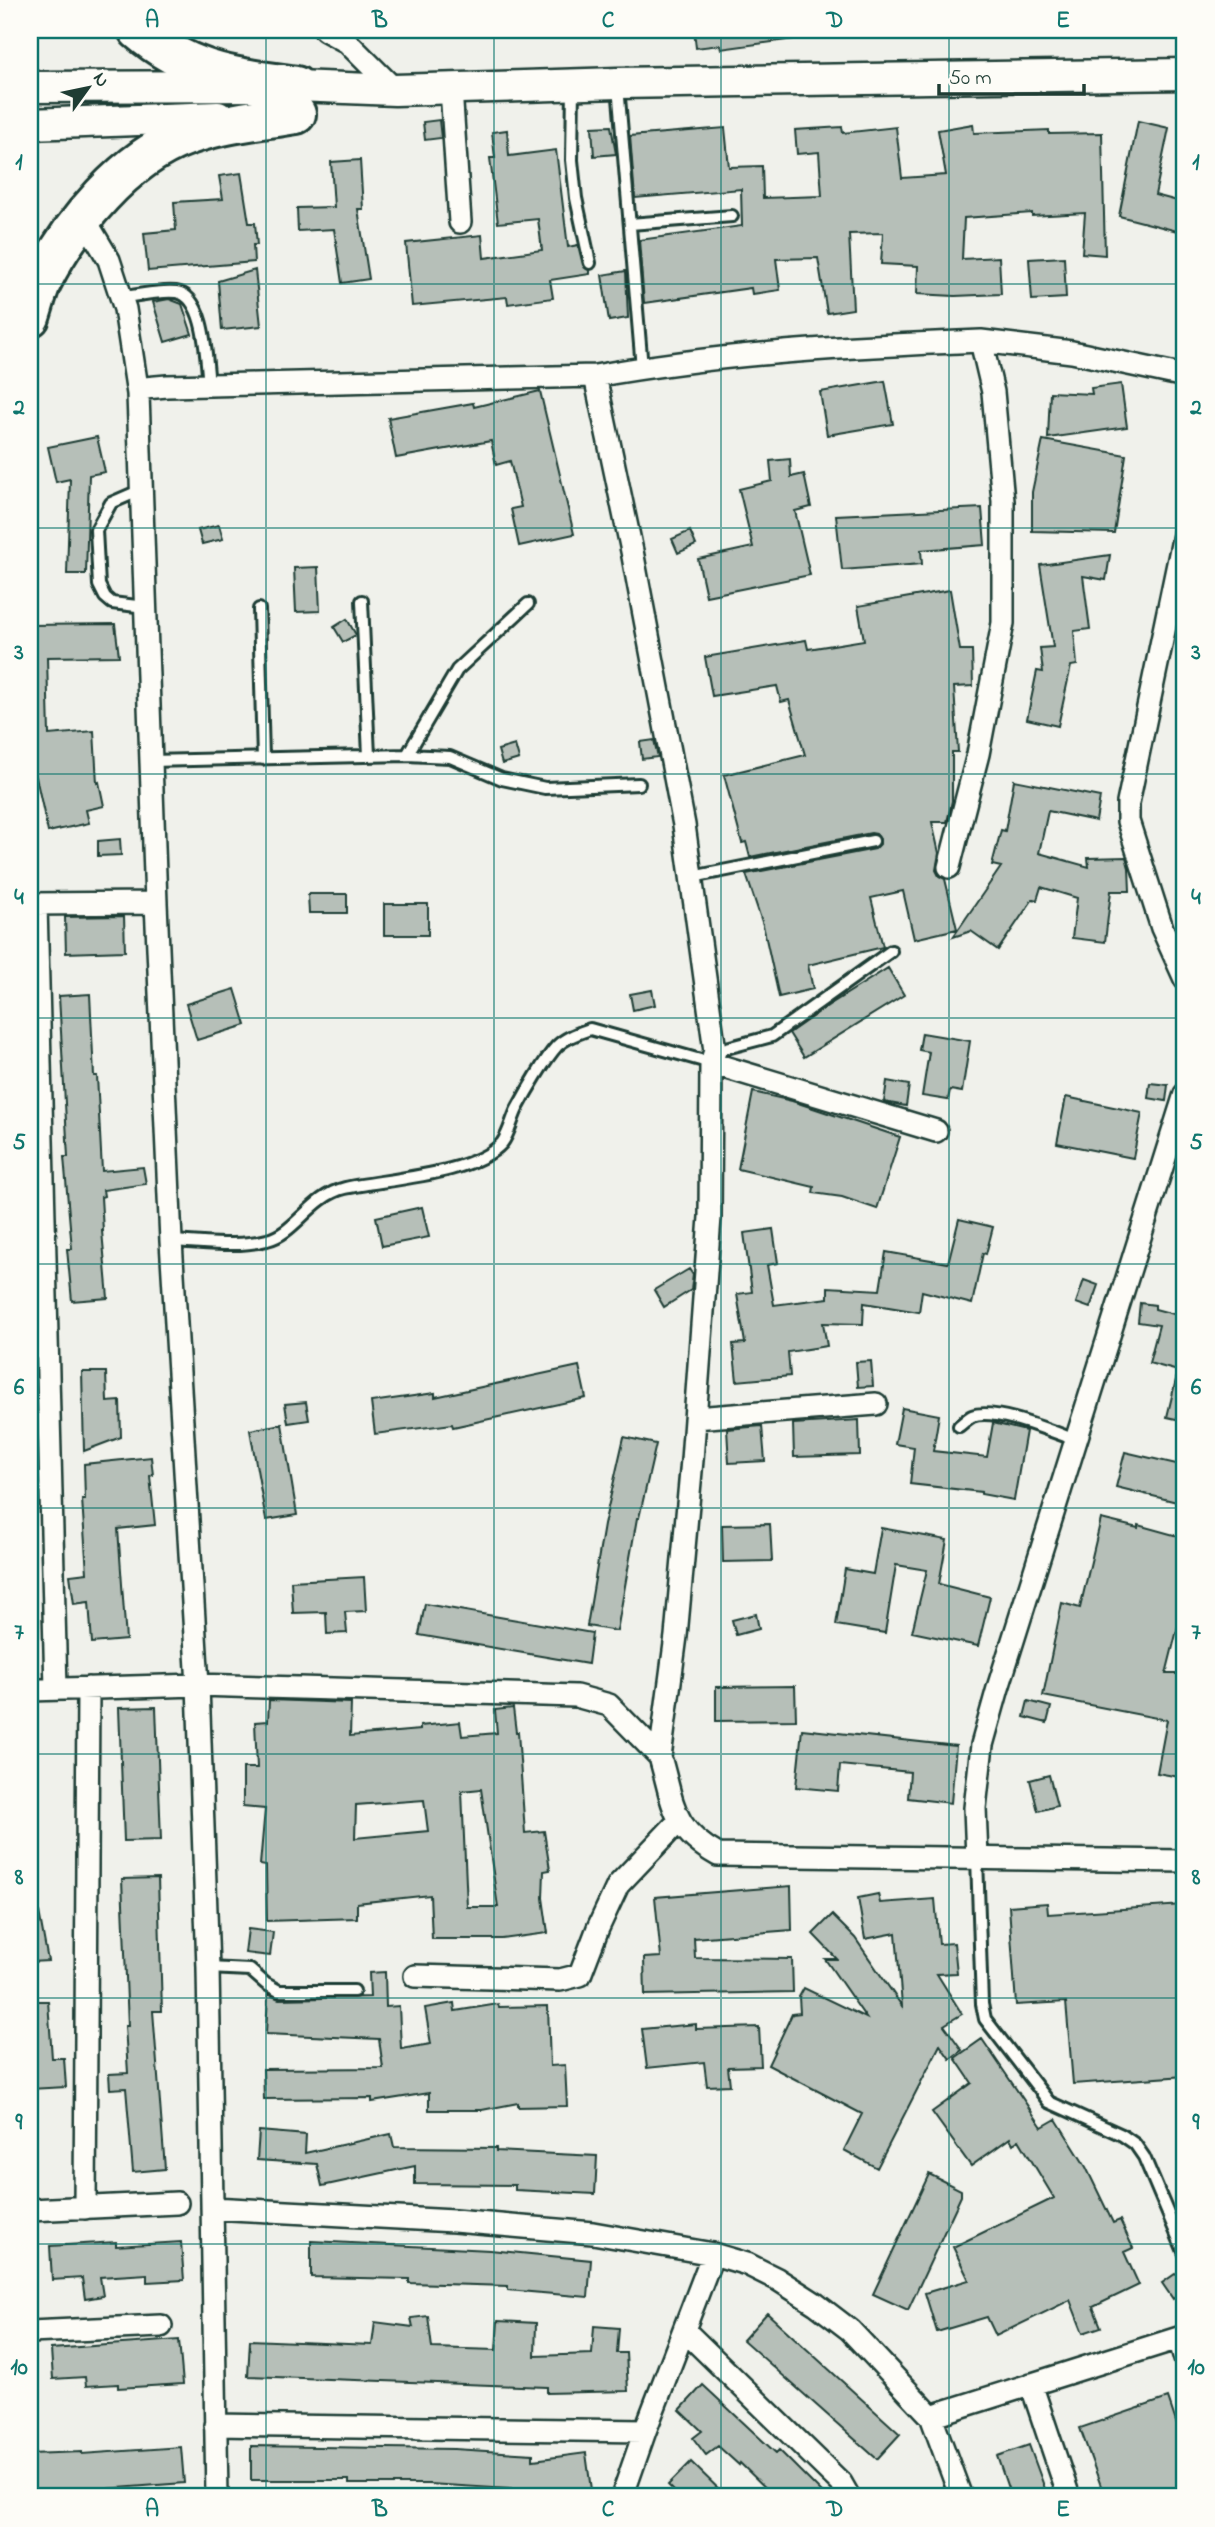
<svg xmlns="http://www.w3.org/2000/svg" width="1215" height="2527" viewBox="0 0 1215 2527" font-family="'Indie Flower',sans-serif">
<rect width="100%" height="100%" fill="#f0f1eb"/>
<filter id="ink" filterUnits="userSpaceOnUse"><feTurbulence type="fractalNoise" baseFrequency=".0143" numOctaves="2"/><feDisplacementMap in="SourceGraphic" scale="14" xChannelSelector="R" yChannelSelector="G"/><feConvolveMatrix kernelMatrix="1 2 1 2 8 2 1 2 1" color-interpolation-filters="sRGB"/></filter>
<g filter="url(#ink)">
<path fill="#b6bfb8" stroke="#1f3d34" stroke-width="2" fill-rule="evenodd" d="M694 30H795V39L721 49 720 45 696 48Z
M439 120 441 138 425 140 423 122Z
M1138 121 1169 128 1155 195 1185 203 1181 232 1119 216Z
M973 124 974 133 1049 130V134L1102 133 1105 255 1082 253 1085 213 1032 216V213L964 218 962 259 999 257 1001 294 955 296 917 294 918 266 881 264 883 233 849 234 853 309 827 313 818 258 776 259 780 290 752 294 751 288 644 303 639 240 742 226 741 189 635 198 630 136 725 128 729 167 762 166 763 198 822 196 819 152 797 154 795 130 842 127 843 133 896 127 902 178 946 175 938 130Z
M611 126 616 154 594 156 592 127Z
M507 130 509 156 556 150 568 247 578 245 583 265 590 271V274L550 280 553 298 508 304 507 297 412 306 406 243 482 235 484 258 542 250 538 219 498 223 490 158H495L492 132Z
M360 160 363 209H358L369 279 342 283 334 229 298 231 297 208 334 207 331 162Z
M241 173 249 223H255L257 245H253L254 262 148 271 144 233 176 230 174 202 223 199 219 176Z
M1064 257 1066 298 1032 300 1029 259Z
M255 270 261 326 222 330 218 281Z
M626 271 628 318 609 321 602 275Z
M169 299 182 304 192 334 165 342 153 302Z
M885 381 893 424 827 435 820 392Z
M1121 384 1127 427 1048 438 1050 392 1092 394 1091 388Z
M540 391 574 534 519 546 511 509 521 507 510 461 496 465 491 441 396 458 388 418 473 403 474 407Z
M97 437 105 472 89 475 86 574H67L70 479 56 482 48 447Z
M1043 440 1126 455 1114 533 1032 531V492Z
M790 459 791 477 804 474 811 507 795 511 810 575 706 596 698 559 753 547 739 489 772 481 770 461Z
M982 508 985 545 921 550 922 564 842 570 836 515Z
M219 525 223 539 202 544 198 530Z
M690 531 696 545 678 553 672 539Z
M1110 555 1106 580 1083 576 1090 629 1074 631 1077 665 1071 666 1058 726 1027 719 1037 671 1043 672 1040 648 1053 647 1040 565Z
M318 567 320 611 296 612 294 568Z
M950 590 960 650H972L973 686 954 687 958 752H952V801L947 822H932L939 853 936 870 939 876 945 879 957 929 914 939 903 891 871 898 883 947 808 965 813 989 779 997 763 925 746 874 875 849 880 844V839L876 834 871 833 750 857 746 842 742 843 724 775 805 755 789 700 781 702 777 686 712 696 705 657 806 640 808 649 864 640 858 606Z
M347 619 356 635 343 642 334 627Z
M115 624 119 656 47 657 49 735 94 731 97 783 99 782 104 806 86 810 89 823 48 832 36 777 32 778 30 763V625Z
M654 740 658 757 642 759 640 742Z
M515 745 519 759 502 764 498 750Z
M1014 780 1100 797 1096 821 1048 811 1039 853 1089 867 1088 858 1126 857 1129 868 1130 891H1111L1105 942 1072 938 1077 898 1041 887 1037 900 1033 899 998 950 971 931 953 937 1001 867 992 865 1001 830 1005 831Z
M120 839 121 855 98 856V841Z
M308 894H347V913H309Z
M384 904H428V935H384Z
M124 916 125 951 66 953 65 917Z
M888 968 904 995 804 1057 789 1033 829 1005Z
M235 989 246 1025 197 1040 186 1004Z
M652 990 655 1005 633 1010 630 994Z
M90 994 94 1076H97L102 1171 143 1167 146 1184 103 1190 104 1196 101 1197 103 1231H102L108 1298 72 1301 67 1249H72L64 1157H68L59 996Z
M922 1033 970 1041 962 1092 950 1090 948 1100 922 1096 929 1052 919 1050Z
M887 1081 909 1085 906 1106 884 1102Z
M1150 1083 1168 1085 1166 1101 1148 1098Z
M753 1092 792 1101 900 1137 877 1209 842 1197 813 1193 814 1187 738 1169Z
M1066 1097 1142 1113 1133 1158 1057 1143Z
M422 1207 429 1237 382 1246 376 1217Z
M959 1219 993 1227 986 1254 983 1253 972 1304 922 1291 919 1312 864 1303 863 1324 823 1323 827 1346 788 1352 790 1376 737 1381 733 1344 745 1343 737 1294 752 1292 744 1233 773 1229 778 1263 767 1265 774 1305 828 1298V1287L880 1290 886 1252 948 1263Z
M689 1269 693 1275 691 1290 664 1307 654 1290Z
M1084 1280 1098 1285 1090 1308 1076 1303Z
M1140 1303 1155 1305V1309L1185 1317V1421L1167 1417 1178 1371 1149 1363 1159 1325 1138 1322Z
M871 1361 873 1386 858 1387 856 1362Z
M579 1366 586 1398 453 1427 452 1424 375 1434 371 1402 435 1393V1397Z
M82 1372H106L107 1402 120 1401 121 1437 84 1451Z
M306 1402 309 1420 288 1423 285 1404Z
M902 1408 939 1415 933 1451 987 1457 993 1423 1026 1431 1014 1500 981 1494V1492L910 1484 914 1447 895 1444Z
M859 1420 860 1455 794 1457 793 1424Z
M282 1424 297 1515 266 1520 250 1430Z
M762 1426 765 1461 729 1463 727 1429Z
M624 1437 656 1444 639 1518H637L617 1631 587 1626 604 1525Z
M1125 1452 1185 1466V1504L1116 1487Z
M151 1457 153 1475 150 1476 155 1525 118 1529 126 1640 92 1643 89 1602 74 1604 70 1575 87 1573 82 1499H85L84 1464Z
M1101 1519 1138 1528V1525L1185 1538V1627L1178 1626 1166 1674H1185V1778L1157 1773 1167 1720 1043 1696 1062 1603 1080 1608Z
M770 1524 772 1561 723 1562 722 1525Z
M881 1528 947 1540 939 1584 990 1597 978 1646 912 1632 927 1570 896 1565 885 1633 836 1625 845 1569 873 1574Z
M364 1577 366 1611 345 1612 347 1633 327 1634 326 1612 293 1613 291 1581Z
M425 1604 592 1633 588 1664 419 1635Z
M756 1614 759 1629 736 1635 732 1620Z
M795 1686 796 1720 716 1721V1687Z
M269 1700 351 1703 350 1736 420 1730V1726L460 1722 462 1736 497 1733 495 1710 513 1708 516 1732H518L525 1833 544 1831 550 1870 544 1871 543 1898 548 1933 502 1939H432L430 1895 357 1903V1918L267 1921 266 1866 260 1865 265 1809 243 1807V1768H257L255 1722 268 1721ZM481 1789 498 1907H467L462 1791ZM424 1800 428 1831 355 1838 356 1805Z
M1028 1701 1051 1707 1047 1723 1024 1717Z
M156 1707 161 1840 124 1841 119 1708Z
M802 1729 956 1746 951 1803 908 1798 910 1772 840 1765 838 1791 796 1787Z
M1049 1775 1057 1806 1038 1811 1030 1780Z
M158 1878 162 2011H153L165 2169 133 2172 126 2088 110 2089 109 2074 128 2073 125 2026H128L122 1879Z
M791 1886 792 1930 694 1938 695 1958 792 1959 793 1992 645 1995 644 1958 661 1957 655 1897Z
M878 1894 880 1903 935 1899 939 1944 954 1943 957 1973 937 1974 962 2014 944 2025 962 2050 950 2059 940 2045 877 2168 844 2150 862 2114 768 2065 792 2014 800 2013 799 1997 804 1988 866 2018 825 1959H837L813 1934 832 1915 855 1938 902 2006 896 1933 865 1939 858 1898Z
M1047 1903 1048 1914 1183 1905 1185 2076 1073 2084 1066 2002 1016 2005 1009 1906Z
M38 1906 48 1961 30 1962V1907Z
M248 1929 273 1932 270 1956 245 1953Z
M385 1972 386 2007 399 2006 401 2049 431 2044 425 2008 454 2003 455 2011 498 2004 499 2007 548 2006 550 2066 565 2065 567 2106 518 2107V2103L482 2110H429V2093L372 2102V2098L264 2099 263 2069 383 2068 379 2039 266 2034 268 1994 279 1999 370 1997 369 1973Z
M30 2001H48L52 2058H64L66 2087 30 2089Z
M696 2024V2029L759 2027 761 2066 728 2067 730 2085 707 2086 704 2062 647 2068 642 2029Z
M982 2039 1042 2127 1056 2119 1086 2167 1113 2223 1120 2220 1133 2248 1124 2252 1139 2285 1093 2307 1101 2327 1083 2333 1070 2300 996 2336 987 2317 937 2332 925 2293 969 2280 953 2247 1054 2198 1019 2140 1013 2144 1010 2138 971 2166 932 2112 972 2083 955 2058Z
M259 2131 306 2135 305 2153 391 2134 394 2147 496 2148V2151L597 2156 595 2194 515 2190V2185L415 2184V2166L322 2186 317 2164 257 2160Z
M929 2174 961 2190V2196L908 2310 873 2294Z
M311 2241 490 2250 591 2260 588 2297 508 2290V2286L409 2283V2279L311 2277Z
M116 2242V2246L181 2242 184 2280 147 2282V2274L100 2277 103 2296 85 2299 82 2278 52 2280 50 2246Z
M1185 2267V2290L1173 2299 1162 2283Z
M767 2313 900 2434 877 2459 743 2340Z
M428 2316 432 2348 496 2350 498 2321 536 2323 535 2356 592 2354 594 2326 619 2328 617 2353H626L628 2391 547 2393V2387L248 2376 250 2340 372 2345 375 2322 413 2327 411 2318Z
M179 2340 183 2384 118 2388V2384L86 2386 85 2377 53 2379 51 2349Z
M703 2385 776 2453 779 2450 826 2497H775L740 2463 739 2465 718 2446 706 2455 693 2438 702 2431 680 2410Z
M1168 2398 1185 2449V2497H1105L1080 2428Z
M1029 2445 1048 2497H1011L997 2456Z
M251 2446 454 2449 533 2454V2460L586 2453 592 2497H557L556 2492 429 2484H349V2480H251Z
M181 2447 184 2483 104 2489 30 2490V2454L82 2452V2454Z
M691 2462 727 2497H680L668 2485Z"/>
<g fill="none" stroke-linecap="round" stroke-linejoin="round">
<g stroke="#1f3d34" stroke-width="16">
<path id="lane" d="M573 86 572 160 576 198 590 263
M618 86 642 368
M630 224 732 216
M121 297C138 296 159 290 176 292 206 296 206 361 209 385
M141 490 111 503 96 530 99 585 105 597 112 603 145 607
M362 601 369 756
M259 609 263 759
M407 755 457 670 528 604
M151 761 407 755 450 757 502 779 545 788 639 784
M692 877 873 841
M715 1051 772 1036 891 951
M171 1241C202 1242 237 1248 267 1240 295 1234 311 1196 345 1188 386 1179 474 1175 502 1143 509 1134 512 1119 517 1109 526 1092 545 1059 557 1046 566 1037 579 1033 590 1029L711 1063
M959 1426C963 1423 968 1418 972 1416 995 1407 1053 1432 1076 1440
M977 1858 982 2004 985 2019 1049 2102 1122 2135 1135 2144 1144 2157 1185 2254
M208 1968 250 1970 266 1984 279 1991H354"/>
</g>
<g stroke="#1f3d34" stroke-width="26">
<path id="street" d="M325 30 347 42 395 90
M451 89 460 222
M84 218 109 260 125 309 138 394 156 903 171 1241 198 1685 208 1968 217 2497
M981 341 1072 352 1185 376
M138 394 145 388 167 386 595 376C723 353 852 346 981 341L993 392 1003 501V623L978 754 949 867
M1185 530 1128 803V821L1162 928 1185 979
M30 904 156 903
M36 905 56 1689
M711 1063 936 1131
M695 1418 876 1404
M30 1690 198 1685 576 1696 609 1705 660 1757 676 1636 692 1460 710 1217 711 1063 715 1051 684 825 632 551 595 376
M660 1757C674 1804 671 1829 718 1855L1185 1861
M977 1858 975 1808 982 1745 998 1688 1185 1094
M415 1976 560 1980 580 1975 598 1928 618 1885 679 1821
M85 2208 88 1688
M212 2208 454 2221 593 2233 713 2254 747 2264 777 2279 816 2304 850 2330 931 2416 961 2497
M30 2210 177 2203
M684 2330 841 2483 849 2497
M30 2332 161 2326
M1179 2338 1185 2359
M1031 2384 1069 2497
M931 2416 1185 2336
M215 2425 645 2431
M622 2497 645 2431 713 2254"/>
</g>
<g stroke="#1f3d34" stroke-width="35">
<path id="secondary" d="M30 87 296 86 395 90 618 83 1185 74
M30 124 218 117"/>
</g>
<g stroke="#1f3d34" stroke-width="44">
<path id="highway" d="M138 30C188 73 233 77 296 86
M30 317C34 305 37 292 42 281 70 225 126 157 186 136 221 123 260 120 296 114"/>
</g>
<use href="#lane" stroke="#fdfcf7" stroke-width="10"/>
<use href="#street" stroke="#fdfcf7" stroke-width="21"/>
<use href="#secondary" stroke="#fdfcf7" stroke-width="30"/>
<use href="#highway" stroke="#fdfcf7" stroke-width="38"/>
</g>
</g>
<path fill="none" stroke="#0f766e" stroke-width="2" stroke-opacity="0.55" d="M266 30V2497M494 30V2497M721 30V2497M949 30V2497M30 284H1185M30 528H1185M30 774H1185M30 1018H1185M30 1264H1185M30 1508H1185M30 1754H1185M30 1998H1185M30 2244H1185"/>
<rect width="1215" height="2527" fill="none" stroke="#fdfcf7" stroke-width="77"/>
<g transform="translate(88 88) rotate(57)" stroke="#fdfcf7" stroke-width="5" paint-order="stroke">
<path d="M0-5L12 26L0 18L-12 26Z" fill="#1f3d34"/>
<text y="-10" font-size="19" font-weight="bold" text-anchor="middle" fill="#1f3d34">N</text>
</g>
<path d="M939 84v10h145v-10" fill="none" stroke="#1f3d34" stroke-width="3.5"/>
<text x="949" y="84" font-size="21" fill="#1f3d34" stroke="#fdfcf7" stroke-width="5" paint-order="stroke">50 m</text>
<rect x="38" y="38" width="1138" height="2450" fill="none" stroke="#0f766e" stroke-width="2.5"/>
<g font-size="23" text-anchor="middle" font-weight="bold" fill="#0f766e">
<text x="152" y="27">A</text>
<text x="380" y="27">B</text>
<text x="608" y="27">C</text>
<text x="835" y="27">D</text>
<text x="1063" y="27">E</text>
<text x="19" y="169">1</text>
<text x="1196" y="169">1</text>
<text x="19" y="414">2</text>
<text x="1196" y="414">2</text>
<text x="19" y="659">3</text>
<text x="1196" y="659">3</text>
<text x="19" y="904">4</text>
<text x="1196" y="904">4</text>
<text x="19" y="1149">5</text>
<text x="1196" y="1149">5</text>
<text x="19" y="1394">6</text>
<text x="1196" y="1394">6</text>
<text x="19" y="1639">7</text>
<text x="1196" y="1639">7</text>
<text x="19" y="1884">8</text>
<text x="1196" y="1884">8</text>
<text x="19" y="2129">9</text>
<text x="1196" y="2129">9</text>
<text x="19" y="2374">10</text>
<text x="1196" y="2374">10</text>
<text x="152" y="2516">A</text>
<text x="380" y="2516">B</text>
<text x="608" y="2516">C</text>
<text x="835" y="2516">D</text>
<text x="1063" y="2516">E</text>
</g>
</svg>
